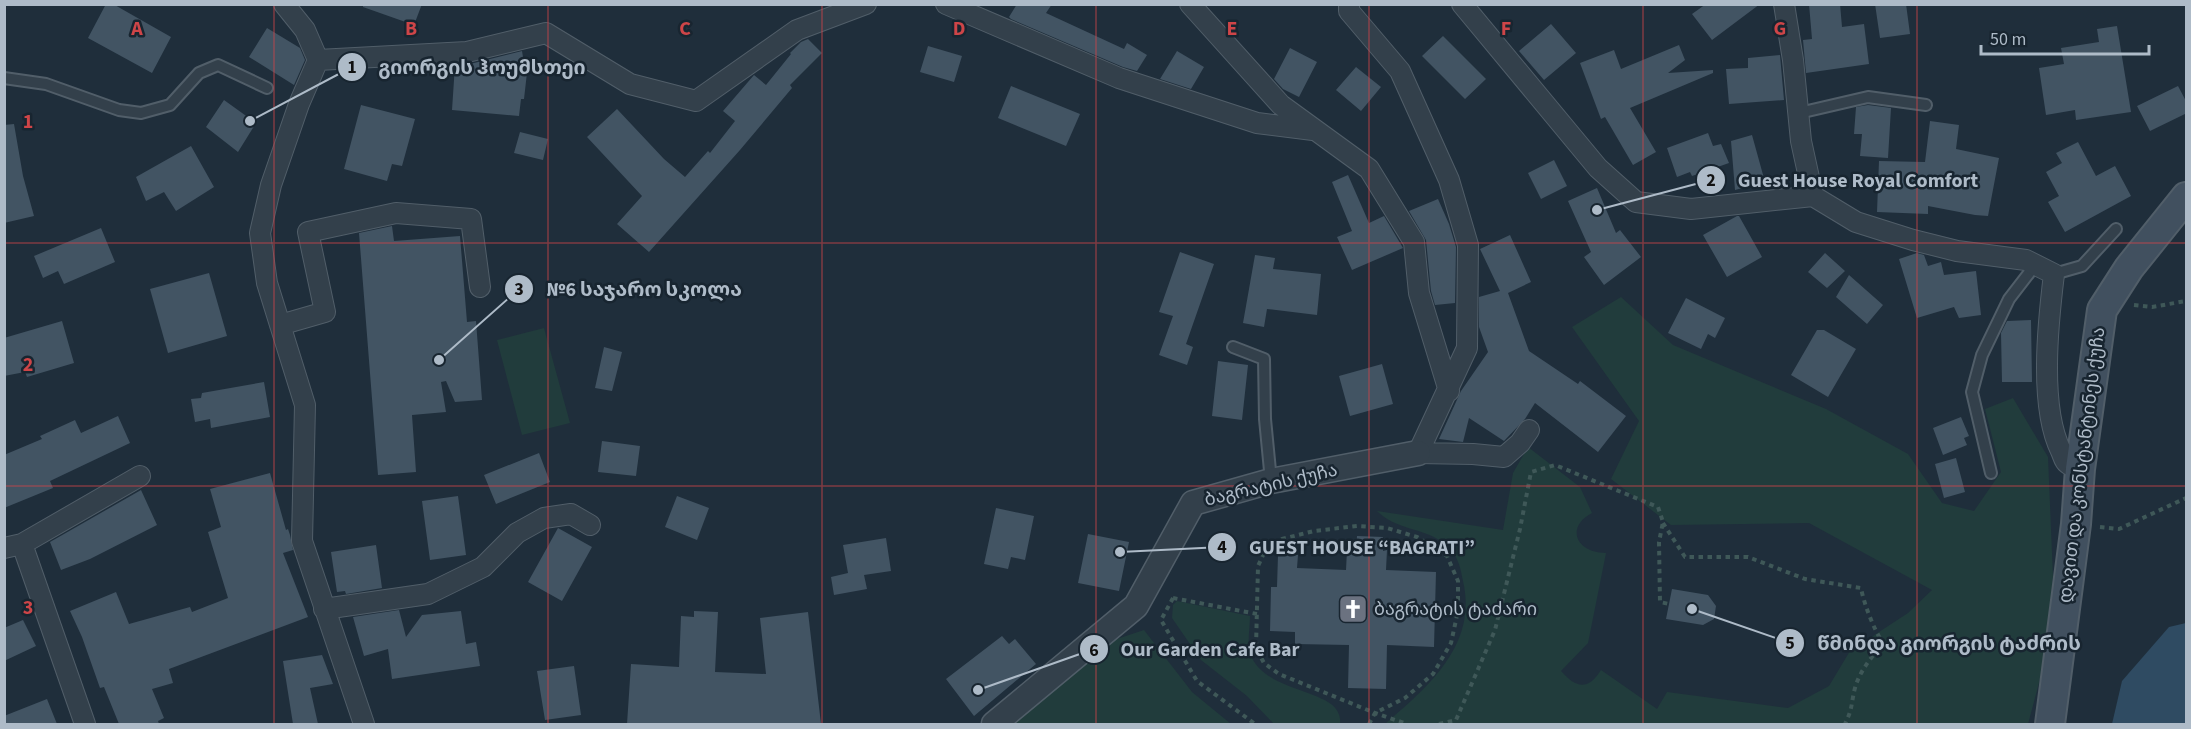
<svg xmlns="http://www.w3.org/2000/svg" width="2191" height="729" viewBox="0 0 2191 729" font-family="'Source Sans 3','Noto Sans Georgian',sans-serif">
<rect width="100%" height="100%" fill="#1f2e3b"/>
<path fill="#213c3c" d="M1621 297 1673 345 1826 409 1908 454 1942 503 1974 511 2001 472 1985 409 2013 398 2048 457 2053 577 2044 664 2028 724H1385C1428 687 1478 645 1463 581 1460 564 1457 553 1442 542 1424 528 1396 530 1377 511L1503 530 1513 473 1528 447 1580 487 1592 513C1565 527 1576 553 1606 553L1588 643 1561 671C1576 688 1588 691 1601 670L1657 709 1667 692 1788 708 1829 686 1850 651 1908 613 1932 590 1809 523 1671 525 1611 479 1639 421 1572 327Z
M544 328 570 423 522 435 497 340Z
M1177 601 1250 616C1250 627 1247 643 1250 653 1261 686 1308 688 1331 704 1338 709 1341 717 1340 724H1274L1247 696 1201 660 1172 618 1173 605Z
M1144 630 1192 692 1231 724H1010V723L1114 640Z"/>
<path fill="#2f4b62" d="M2186 623V724H2112L2122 681 2169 627Z"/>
<path fill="#425463" d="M106 4H113L171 37 152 73 88 38Z
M363 4H422L414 25 363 7Z
M1017 4H1052L1046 13 1124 49 1127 43 1147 55 1137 71 1123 67 1011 19 1009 17Z
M1706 4H1760L1712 40 1692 14Z
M1809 4H1840L1842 27 1864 24 1869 64 1806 73 1803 40 1812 39Z
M1875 4H1906L1910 34 1880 38Z
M1551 24 1576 53 1544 80 1519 51Z
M2117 26 2131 112 2076 120 2075 110 2046 115 2039 68 2064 64 2061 48 2099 42 2097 29Z
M267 28 300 48 305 60 294 85 249 57Z
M1443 36 1486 79 1465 99 1422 56Z
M808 39 822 53 790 85 792 88 740 150 649 252 617 224 642 196 587 137 617 109 664 159 685 177 708 151 710 153 735 121 723 111 754 75 766 85 791 54 790 53 801 42Z
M1679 45 1685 60 1668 73 1713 70V73L1630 108 1656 152 1633 165 1605 117 1601 119 1580 63 1614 50 1621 69Z
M928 46 962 56 954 82 920 72Z
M1290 48 1317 62 1299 97 1283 89 1274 79Z
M522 51 524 63 528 64 524 99H521L519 116 452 110 455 65 470 64Z
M1177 51 1204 67 1191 89 1160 79Z
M1780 55 1784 100 1729 104 1726 69 1748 68V58Z
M1356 67 1381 87 1361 111 1336 90Z
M1011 86 1080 114 1066 146 998 118Z
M2178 86 2187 103V113L2150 131 2137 106Z
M224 100 256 123 238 152 206 127Z
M361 105 415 119 402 166 392 164 387 181 344 169Z
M1868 105 1891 108 1888 158 1860 156 1862 134H1854L1856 107Z
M1930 121 1959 125 1956 149 1999 158 1988 216 1975 215 1928 206V214L1877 212 1879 161 1925 162Z
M14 124 23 176 34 216 4 223V125Z
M520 132 548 139 543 160 514 153Z
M1708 133 1713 146 1721 144 1729 163 1692 176 1690 172 1677 177 1667 148Z
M1752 135 1765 182 1735 190 1731 141Z
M2078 142 2096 176 2115 166 2131 196 2065 232 2048 202 2059 196 2046 172 2062 163 2056 153Z
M191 146 214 187 176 211 164 192 146 201 136 177Z
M1554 160 1567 186 1541 199 1528 173Z
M1348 175 1369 223 1384 216 1403 248 1352 270 1337 237 1352 231 1332 182Z
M1597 188 1616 233 1620 230 1641 257 1604 285 1584 257 1591 252 1568 201Z
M1438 199 1449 224 1456 247 1455 303 1435 305 1431 291 1426 240 1409 211Z
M1737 216H1739L1762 257 1727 277 1703 235Z
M392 226 394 241 460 236 467 322 476 321 482 400 455 402 446 381 441 382 446 412 412 415 416 472 378 475 359 233Z
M101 228 115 262 64 284 58 271 43 278 34 256Z
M1510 235 1531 282 1508 293 1529 351 1578 384 1580 381 1626 416 1598 452 1535 403 1525 419 1504 441 1469 418 1463 442 1439 439 1461 391 1488 352 1479 327V297L1500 291 1480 249Z
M1180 252 1214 264 1186 344 1193 347 1187 365 1159 355 1173 316 1159 312Z
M1825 253 1845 271 1827 288 1808 272Z
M1917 253 1924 255 1928 266 1941 262 1944 275 1976 271 1981 315 1959 318 1954 307 1917 318 1899 259Z
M1255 255 1275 258 1273 269 1321 274 1317 315 1267 309 1264 327 1243 323Z
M209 273 227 336 168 353 150 289Z
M1849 275 1883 305 1867 324 1836 297Z
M1686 298 1725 318 1715 338 1708 334 1701 349 1668 333Z
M2031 320 2032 382H2002L2001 333 2007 321Z
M62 321 74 363 27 377 25 372 4 376V338Z
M1817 330H1824L1856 349 1828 397 1791 375Z
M604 347 622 352 612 391 595 388Z
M1218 361 1248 365 1242 420 1212 416Z
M1382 364 1393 404 1350 416 1339 376Z
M264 382 270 417 211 428 210 419 195 422 191 399 201 398 202 393Z
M118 416 130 443 50 481 53 488 4 508V455L42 439 40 436 75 420 81 433Z
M1961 417 1969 436 1964 438 1967 445 1943 455 1933 428Z
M602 441 640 446 636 476 598 472Z
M539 453 550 482 496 504 484 475Z
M1956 458 1965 492 1944 498 1935 464Z
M270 473 286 530 288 529 290 535 293 550 283 553 308 617 169 669 173 683 152 689 164 718 158 721 159 724H119L104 687 100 688 82 637 70 611 116 592 129 624 190 607 192 612 228 598 208 532 221 527 210 489Z
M141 490 157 525 90 559 61 570 50 542Z
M458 496 466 555 430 560 422 501Z
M677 496 709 508 697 540 665 527Z
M996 508 1034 516 1025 560 1011 557 1008 569 984 564Z
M558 528 592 547 562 601 528 582Z
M1088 534 1129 542 1119 591 1078 583Z
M1357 536 1383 537V551L1387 550 1386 570 1436 572 1434 647 1387 645 1386 689 1348 688 1349 645 1295 644V632L1270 631 1271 587H1277L1278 555H1298L1297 568 1346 570 1347 550 1356 551Z
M886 538 891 571 864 575 867 589 834 595 831 577 848 573 843 545Z
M376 545 382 588 346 594 345 591 337 592 331 552Z
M1672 589 1708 595 1716 606 1714 619 1703 625 1666 619Z
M399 610 406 637 422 615 461 611 466 644 476 642 480 666 392 679 388 649 364 656 353 617Z
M694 611 718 612 715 672 766 674 760 618 808 612 821 724H627L631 664 679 667 681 616 694 617Z
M23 620 36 646 4 661V628Z
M1002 636 1009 644 1015 639 1036 664 974 716 946 679Z
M322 655 333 684 310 688 318 724H293L283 661Z
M574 666 581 715 545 720 537 671Z
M47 699 57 724H4V716Z"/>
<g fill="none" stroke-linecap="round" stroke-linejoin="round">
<g stroke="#515e69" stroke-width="14">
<path id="service" d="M4 78 46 84 119 110 141 113 170 105 199 73 218 65 267 88
M1799 113 1868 97 1926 105
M2054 274 2082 266 2116 229
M1233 347 1264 359 1265 419 1271 481
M1991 473 1972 392 1982 355 2009 299 2036 264"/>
</g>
<g stroke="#515e69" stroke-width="22">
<path id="minor" d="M284 4 305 30 318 60 299 104 271 185 260 233 267 283 305 405 302 541 364 724
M946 4 1119 78 1257 123 1313 130
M1190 4 1281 105 1369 169 1414 242 1419 293 1449 391
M1349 4V11L1400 71 1449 180 1468 245 1467 348 1418 453 1473 454 1504 457 1520 443 1529 430
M1462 4 1598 168 1636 202 1691 209 1813 196 1856 222 1913 240 1957 251 2026 260 2054 274C2048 323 2039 407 2061 451 2063 455 2064 461 2067 463 2070 466 2076 468 2080 469
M1784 4 1793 60 1801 141 1813 196
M318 60 467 52 546 33 630 84 696 101 797 30 866 4
M280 325 325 312 308 232 396 213 471 219 480 287
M22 544 140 476
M4 548 22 544 85 724
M324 609 428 594 483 567 517 533 544 518 571 514 590 525"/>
</g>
<g stroke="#515e69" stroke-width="27">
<path id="tertiary" d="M994 724 1136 606 1193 503 1271 481 1418 453"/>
</g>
<g stroke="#515e69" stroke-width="32">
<path id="secondary" d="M2050 724 2076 524 2080 469 2102 310 2129 268 2186 197"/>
</g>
<path stroke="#3f5858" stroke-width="4" stroke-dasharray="4.5 4.5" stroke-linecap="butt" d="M2134 305 2152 307 2186 301
M1663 523 1685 557H1748L1805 579 1861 588C1864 604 1874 630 1883 643 1872 657 1860 670 1855 688 1851 703 1853 708 1845 724
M2100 527 2119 529 2186 498
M1173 598 1161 620 1197 681 1255 724
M1173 598 1257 614
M1369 724 1375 713 1405 698 1433 674 1451 643 1458 611V581L1447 556 1417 537 1387 528 1357 526 1314 531 1282 539 1265 551 1258 566 1256 648 1264 663 1279 674 1375 713 1407 724
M1439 724 1456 720 1495 630 1520 529 1531 472 1555 465 1658 507 1663 522 1659 542 1660 602 1669 604"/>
<use href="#service" stroke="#33404b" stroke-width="10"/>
<use href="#minor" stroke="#33404b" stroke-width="20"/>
<use href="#tertiary" stroke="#33404b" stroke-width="24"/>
<use href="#secondary" stroke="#41505f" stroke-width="28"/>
</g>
<path fill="none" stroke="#ce4548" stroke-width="1.5" stroke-opacity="0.55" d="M274 4V724M548 4V724M822 4V724M1096 4V724M1369 4V724M1643 4V724M1917 4V724M4 243H2186M4 486H2186"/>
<defs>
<g id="church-square" transform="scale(1.5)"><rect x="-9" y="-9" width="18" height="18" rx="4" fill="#6b7280" stroke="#182530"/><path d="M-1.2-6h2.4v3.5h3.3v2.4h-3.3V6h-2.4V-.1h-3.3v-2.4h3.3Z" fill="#fff"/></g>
</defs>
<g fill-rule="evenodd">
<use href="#church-square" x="1353" y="609"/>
</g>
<g text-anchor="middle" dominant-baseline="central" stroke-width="5" stroke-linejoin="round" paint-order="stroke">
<g font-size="18" fill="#aebbc8" stroke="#182530">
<text transform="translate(2082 465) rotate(-83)">დავით და კონსტანტინეს ქუჩა</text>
<text transform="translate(1271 485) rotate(-13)">ბაგრატის ქუჩა</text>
</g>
<g font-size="18" fill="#aebbc8" stroke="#182530" text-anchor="start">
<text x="1374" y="609">ბაგრატის ტაძარი</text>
</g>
</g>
<g font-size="20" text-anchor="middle" font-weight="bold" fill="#ce4548" stroke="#182530" stroke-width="5" stroke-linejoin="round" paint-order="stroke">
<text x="137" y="35">A</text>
<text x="411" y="35">B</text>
<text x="685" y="35">C</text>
<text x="959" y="35">D</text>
<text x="1232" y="35">E</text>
<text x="1506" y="35">F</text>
<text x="1780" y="35">G</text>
<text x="28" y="128">1</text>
<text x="28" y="371">2</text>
<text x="28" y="614">3</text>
</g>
<path fill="none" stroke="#aebbc8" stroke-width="2" d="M250 121L352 67M1597 210L1711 180M439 360L519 289M1120 552L1222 547M1692 609L1790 643M978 690L1094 649"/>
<g fill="#aebbc8" stroke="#182530" stroke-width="2">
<circle cx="250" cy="121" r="6"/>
<circle cx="1597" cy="210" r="6"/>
<circle cx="439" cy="360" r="6"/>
<circle cx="1120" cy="552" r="6"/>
<circle cx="1692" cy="609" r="6"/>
<circle cx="978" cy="690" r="6"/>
<circle cx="352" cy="67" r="15"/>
<circle cx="1711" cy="180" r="15"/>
<circle cx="519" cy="289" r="15"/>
<circle cx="1222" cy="547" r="15"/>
<circle cx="1790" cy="643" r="15"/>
<circle cx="1094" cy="649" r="15"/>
</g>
<g font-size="18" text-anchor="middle" font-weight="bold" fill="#111">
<text x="352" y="73">1</text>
<text x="1711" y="186">2</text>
<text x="519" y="295">3</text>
<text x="1222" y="553">4</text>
<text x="1790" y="649">5</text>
<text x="1094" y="656">6</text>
</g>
<g font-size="20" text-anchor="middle" font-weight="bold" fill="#aebbc8" stroke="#182530" stroke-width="5" stroke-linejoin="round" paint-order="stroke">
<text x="482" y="74">გიორგის ჰოუმსთეი</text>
<text x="1858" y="187">Guest House Royal Comfort</text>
<text x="644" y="296">№6 საჯარო სკოლა</text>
<text x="1362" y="554">GUEST HOUSE “BAGRATI”</text>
<text x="1949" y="650">წმინდა გიორგის ტაძრის</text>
<text x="1210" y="656">Our Garden Cafe Bar</text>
</g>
<rect width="2191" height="729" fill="none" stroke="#aebbc8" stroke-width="12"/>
<path d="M1981 45v9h168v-9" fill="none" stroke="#aebbc8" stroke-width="3"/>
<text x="1990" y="45" font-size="18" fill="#aebbc8" stroke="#182530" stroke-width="4.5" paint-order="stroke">50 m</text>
</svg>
